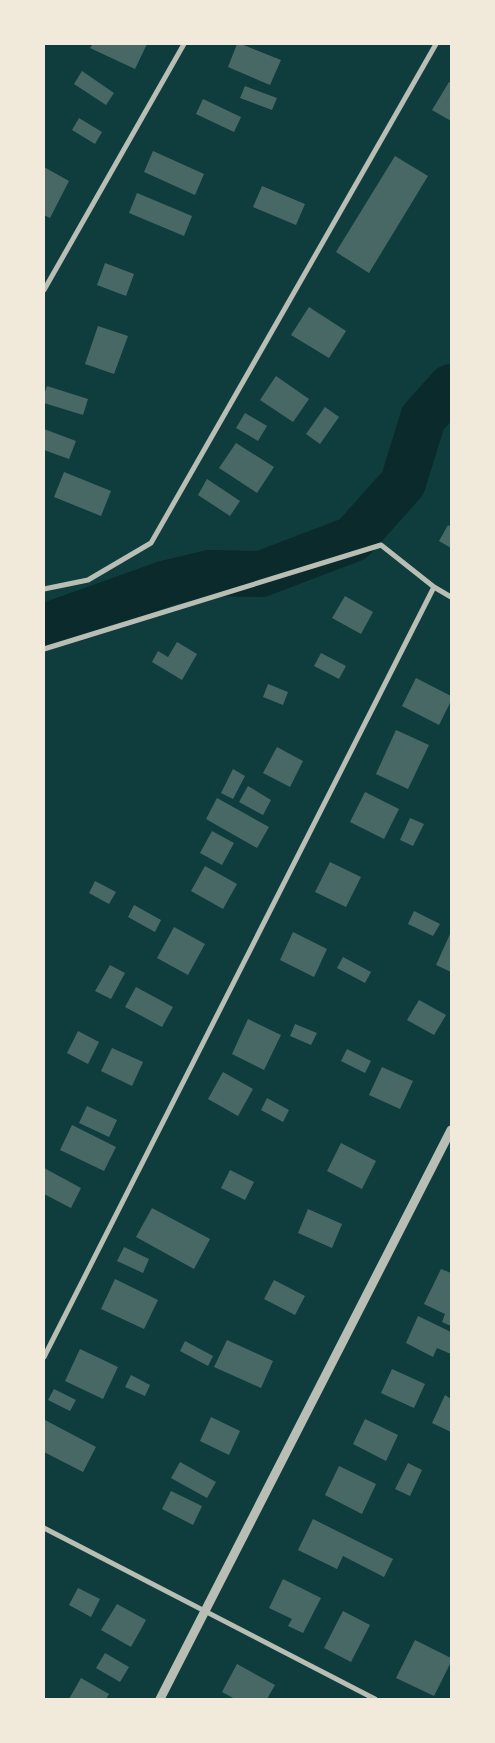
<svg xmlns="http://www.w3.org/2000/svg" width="495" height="1743" viewBox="0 0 495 1743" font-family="'Golos Text',sans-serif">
<rect width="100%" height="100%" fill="#0f3d3e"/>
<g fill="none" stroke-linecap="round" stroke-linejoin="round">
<path stroke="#0a2a2b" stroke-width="46" d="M44 627 167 583 209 573 261 574 353 539 403 483 423 418 451 387"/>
</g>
<path fill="#486865" d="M93 44H147L135 69 90 48Z
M237 44H241L281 60 270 85 228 67Z
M82 71 114 93 106 105 74 84Z
M449 82 451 83V121L432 110Z
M245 86 277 98 272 110 240 98Z
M203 99 241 117 234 132 196 114Z
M79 118 102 132 95 144 72 130Z
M153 151 204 174 195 195 144 172Z
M395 156 428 176 369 273 336 252Z
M44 167 69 181 50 218 44 215Z
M262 186 305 204 296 225 253 207Z
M137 193 192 216 184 236 129 213Z
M105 263 134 274 126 296 97 285Z
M309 307 346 331 329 358 291 335Z
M98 326 128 336 114 374 85 364Z
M276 376 309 399 293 422 260 400Z
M47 386 88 399 83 415 44 403V395Z
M325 407 339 417 320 444 306 434Z
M245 413 267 426 258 441 236 428Z
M44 429 76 441 69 459 44 450Z
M236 443 274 467 257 493 219 468Z
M64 472 111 491 101 516 54 497Z
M207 479 240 501 230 516 198 495Z
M448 525 451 527V548L439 541Z
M345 596 373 612 361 634 332 618Z
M177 642 197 654 182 680 152 662 158 651 168 657Z
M321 653 346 666 339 679 314 666Z
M416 678 451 696V701L439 725 402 706Z
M268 684 288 692 283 705 263 697Z
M396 730 429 745 408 789 376 774Z
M277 747 303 761 290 787 263 773Z
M233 769 245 776 233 799 221 793Z
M248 786 271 800 263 815 239 802Z
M365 792 399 809 384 839 350 822Z
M217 798 269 827 257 848 206 819Z
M410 818 424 824 413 846 400 840Z
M212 831 234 843 222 865 200 853Z
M330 862 361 877 346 907 315 892Z
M205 866 237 884 223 909 191 891Z
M95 881 116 892 109 904 89 893Z
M134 905 161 920 155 932 128 917Z
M414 911 440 924 433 936 408 924Z
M174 927 205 944 188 975 157 958Z
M293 932 327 949 314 977 280 960Z
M451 932V972L436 965Z
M343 957 371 972 365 983 337 968Z
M110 965 125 973 111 999 95 991Z
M136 987 173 1007 162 1027 125 1007Z
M419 1000 446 1015 434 1035 407 1020Z
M248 1019 281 1035 264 1070 232 1054Z
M295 1024 317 1033 311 1045 290 1036Z
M78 1031 99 1042 88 1064 67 1053Z
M112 1048 143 1062 132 1086 101 1071Z
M347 1049 371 1061 365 1073 341 1061Z
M382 1067 413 1081 400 1109 369 1095Z
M223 1072 253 1089 238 1116 208 1099Z
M267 1098 289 1110 283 1122 261 1110Z
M87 1106 117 1120 109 1137 79 1123Z
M72 1125 116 1147 104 1171 60 1150Z
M341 1143 376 1161 362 1189 327 1171Z
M44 1168 81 1188 71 1208 44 1194Z
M230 1170 254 1182 245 1200 221 1188Z
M152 1208 210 1239 194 1269 136 1237Z
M308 1209 342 1224 332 1248 298 1233Z
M124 1247 149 1259 143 1273 117 1261Z
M441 1269 451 1273V1326L442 1322 445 1314 424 1304Z
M115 1279 158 1300 144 1329 101 1309Z
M274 1280 305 1296 295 1315 264 1299Z
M418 1316 451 1332V1354L437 1348 433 1357 406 1343Z
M227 1340 273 1361 261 1388 214 1367Z
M185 1341 213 1356 208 1366 180 1351Z
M80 1349 118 1367 103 1399 65 1381Z
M392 1369 425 1384 414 1408 381 1393Z
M131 1375 150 1385 145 1396 125 1387Z
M54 1389 76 1400 70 1411 48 1400Z
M445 1395 451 1399V1432L432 1423Z
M211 1417 240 1431 229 1455 200 1441Z
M365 1419 398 1435 386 1461 353 1444Z
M45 1420 96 1447 83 1472 44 1452Z
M180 1462 216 1482 207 1498 171 1478Z
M408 1463 422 1470 410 1496 395 1489Z
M339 1466 376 1484 362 1514 325 1495Z
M171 1491 202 1506 193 1525 162 1509Z
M313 1519 393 1559 384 1577 343 1556 337 1569 298 1550Z
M283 1579 321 1598 303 1633 288 1626 292 1619 269 1608Z
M78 1588 100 1599 91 1617 69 1605Z
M117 1604 146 1620 131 1647 101 1630Z
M343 1611 370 1625 351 1662 324 1648Z
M415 1640 451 1658V1662L434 1696 396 1678Z
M105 1653 129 1667 120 1682 96 1668Z
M237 1664 275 1685 267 1699H235L222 1692Z
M81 1678 109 1694 106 1699H69Z"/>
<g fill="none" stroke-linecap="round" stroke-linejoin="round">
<path stroke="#b8beb3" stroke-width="5" d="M44 290 184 44
M44 589 88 580 151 543 436 44
M44 649 381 545 434 587 451 597
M44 1357 434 587
M44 1528 375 1699"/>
<path stroke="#b8beb3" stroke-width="9" d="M160 1699 451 1130"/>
</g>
<rect width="495" height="1743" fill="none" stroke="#f1e9da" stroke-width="90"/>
</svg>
